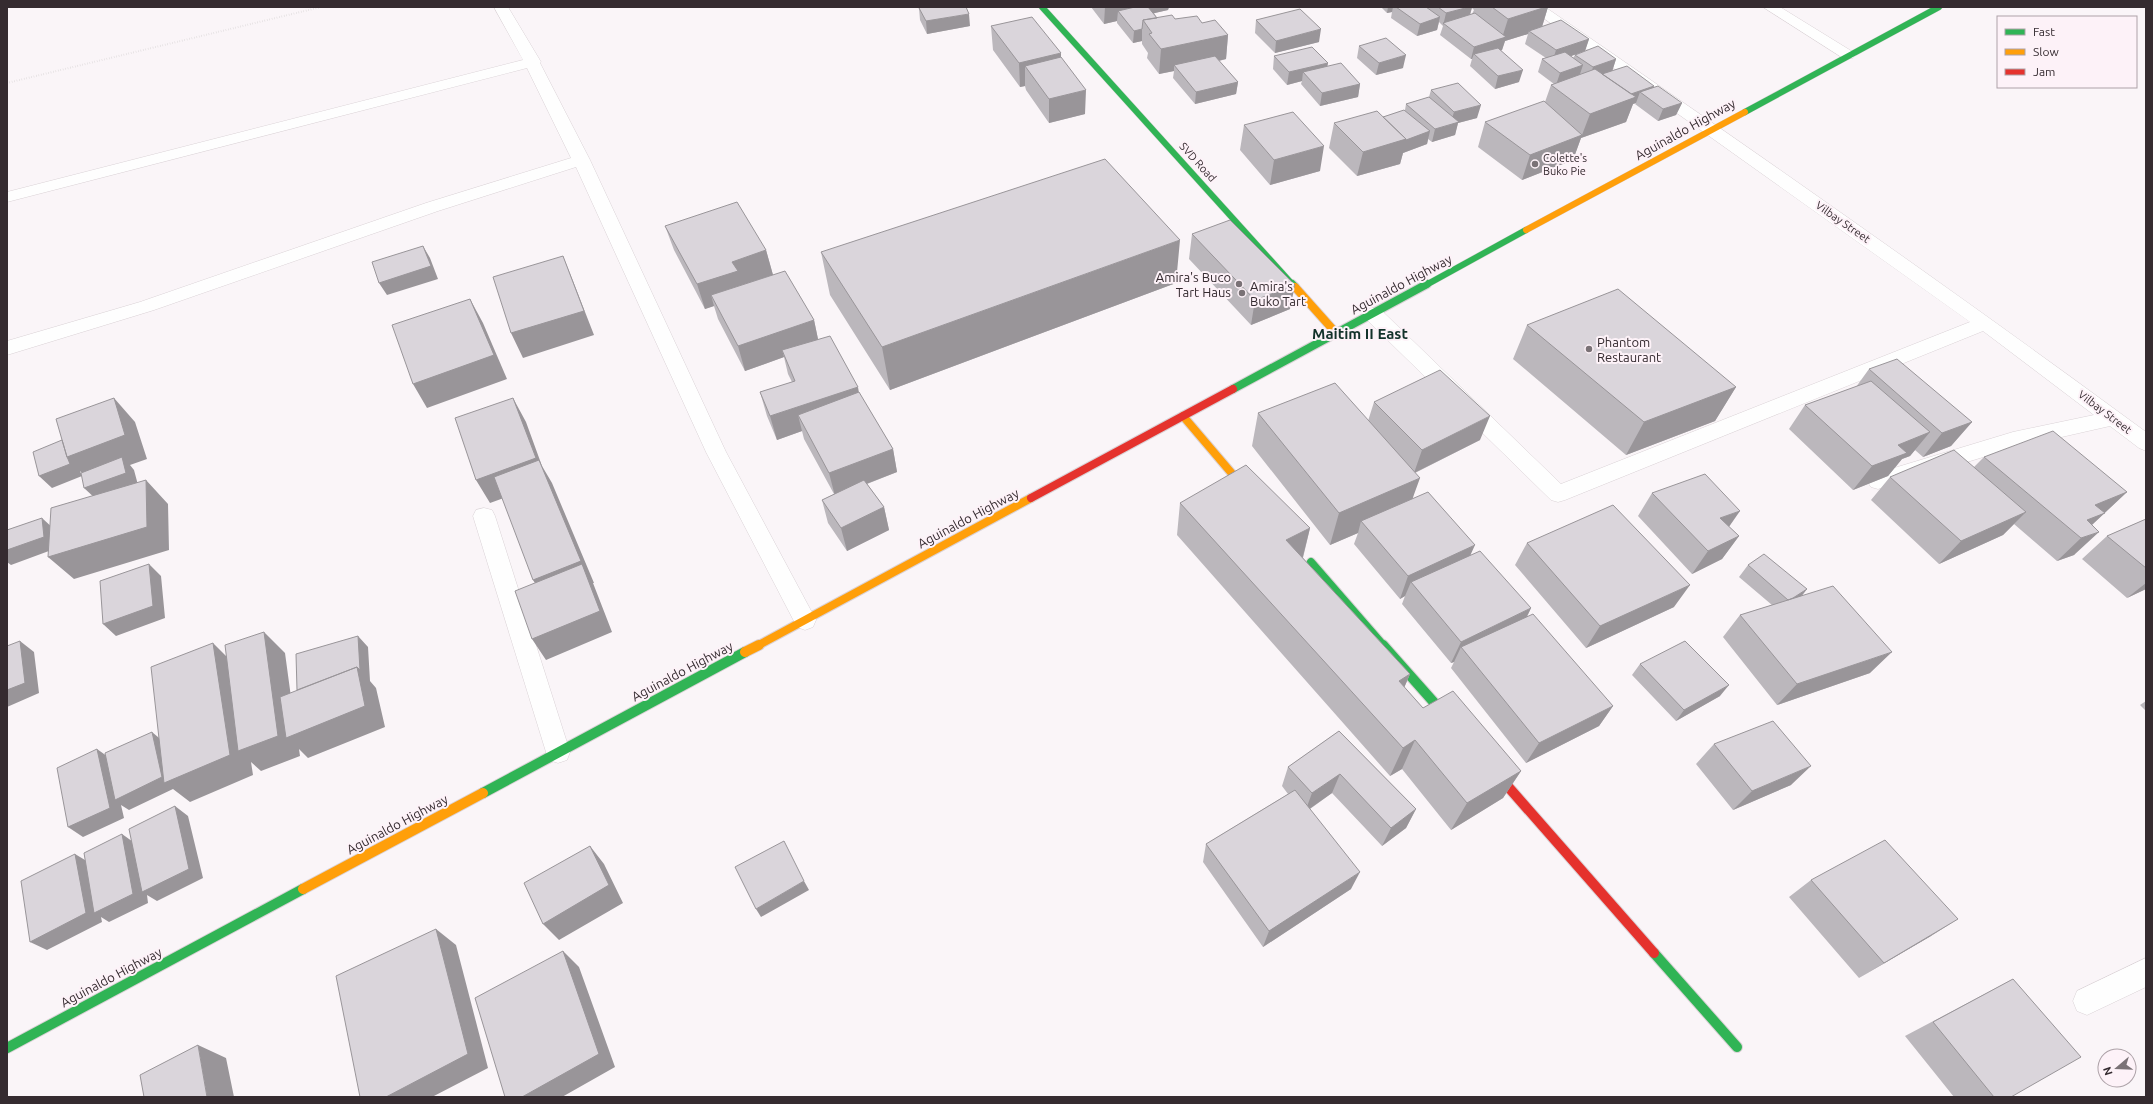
<svg xmlns="http://www.w3.org/2000/svg" width="2153" height="1104" viewBox="0 0 2153 1104" font-family="Ubuntu,sans-serif">
<rect width="100%" height="100%" fill="#faf5f8"/>
<g fill="none" stroke-linecap="round" stroke-linejoin="round">
<g stroke="#dad2d6" stroke-width="1">
<path id="street" d="M494 7H508L541 62 540 63 590 160 726 452 816 620 813 627 805 630 797 627 706 452 576 167 438 211 154 310 7 355V341L140 302 426 203 571 158 527 68 7 202V192L523 60Z
M1528 7H1545C1747 146 1949 287 2146 432V451L2139 448 2110 426 2013 448 1878 489 1871 487 1867 481 1871 475 2013 432 2094 415 1983 331 1565 500 1558 502 1551 500 1366 319 1364 314 1366 309 1373 308 1380 309 1561 484 1970 322Z
M1763 7H1780L1853 52 1856 55 1853 58H1843Z
M484 508 492 510 495 516 570 752 567 760 558 763 549 760 546 752 473 516 476 510Z
M2146 958V987L2087 1015 2077 1011 2073 1001 2077 991Z"/>
</g>
<g stroke="#dad2d6" stroke-width="7">
<path id="fast-far2" d="M1042 7 1293 285
M1745 112 1939 7
M1426 285 1526 230"/>
</g>
<g stroke="#dad2d6" stroke-width="10">
<path id="fast-far1" d="M1292 284 1295 287
M1233 389 1427 284
M1311 562 1384 646"/>
</g>
<g stroke="#dad2d6" stroke-width="12">
<path id="fast" d="M1383 645 1454 725
M483 793 745 652
M1654 953 1737 1047
M7 1048 303 889"/>
</g>
<g stroke="#dad2d6" stroke-width="7">
<path id="slow-far2" d="M1526 230 1745 112"/>
</g>
<g stroke="#dad2d6" stroke-width="10">
<path id="slow-far1" d="M1295 287 1336 333
M1183 416 1240 483
M757 646 1031 498"/>
</g>
<g stroke="#dad2d6" stroke-width="12">
<path id="slow" d="M745 652 759 645
M303 889 483 793"/>
</g>
<g stroke="#dad2d6" stroke-width="10">
<path id="jam-far1" d="M1031 498 1233 389"/>
</g>
<g stroke="#dad2d6" stroke-width="12">
<path id="jam" d="M1490 766 1654 953"/>
</g>
<path stroke="#d9d6d7" stroke-width="2" stroke-dasharray="0.5 2" stroke-linecap="butt" d="M7 83 321 7"/>
<use href="#street" fill="#fefefe" fill-rule="evenodd"/>
<use href="#fast-far2" stroke="#30b455" stroke-width="6"/>
<use href="#fast-far1" stroke="#30b455" stroke-width="8"/>
<use href="#fast" stroke="#30b455" stroke-width="10"/>
<use href="#slow-far2" stroke="#ff9f0a" stroke-width="6"/>
<use href="#slow-far1" stroke="#ff9f0a" stroke-width="8"/>
<use href="#slow" stroke="#ff9f0a" stroke-width="10"/>
<use href="#jam-far1" stroke="#e5322d" stroke-width="8"/>
<use href="#jam" stroke="#e5322d" stroke-width="10"/>
</g>
<path fill="#bbb7bc" fill-rule="evenodd" d="M1091 7H1169L1168 10 1154 13 1157 18 1202 23 1228 35 1226 59 1219 61 1238 82 1236 94 1195 104 1173 78 1174 71 1159 74 1147 58 1148 53 1142 44V41L1133 43 1117 23V21L1104 24Z
M1381 7H1548L1542 27 1589 39 1585 51 1571 56 1573 58 1575 55 1616 59 1612 71 1653 87 1682 103 1676 115 1658 121 1635 104 1636 103 1633 104 1626 122 1581 138 1573 160 1522 180 1478 147 1485 122 1545 102 1551 85 1554 84 1538 72 1542 59 1546 58 1525 44 1528 34 1505 41 1502 50H1501L1519 82 1495 89 1470 66 1472 59H1471L1440 35 1443 26 1439 22 1437 30 1417 36 1391 18 1392 12 1387 13ZM1472 8 1474 10 1472 14 1470 15Z
M919 8 970 26 927 34 920 20Z
M1256 20 1319 42 1275 53 1255 33Z
M991 26 1061 57 1085 114 1049 123 1026 90 1025 86 1020 87 993 50Z
M1359 46 1403 68 1376 75 1357 58Z
M1274 56 1328 63 1327 67 1360 84 1358 97 1320 106 1301 84 1302 81 1287 85 1273 69Z
M1431 90 1477 118 1458 123 1455 135 1432 142 1428 139 1427 144 1403 153 1400 164 1357 176 1329 148 1334 123 1383 117 1405 110 1406 104 1429 97Z
M1244 125 1320 171 1270 185 1240 150Z
M665 226 766 250 773 275 753 281 814 320 818 339 859 393 893 449 897 472 867 484 884 507 889 530 847 551 828 523 822 500 834 494 804 439 802 431 777 440 767 416 760 392 792 382 788 374 784 357 745 371 718 319 714 306 705 309 674 250Z
M1192 234 1290 309 1251 325 1189 259Z
M821 252 1176 283 890 390 830 295Z
M1527 325 1736 387 1715 421 1626 455 1513 359Z
M1869 369 1972 422 1951 446 1923 457 1915 450 1910 456 1902 459 1888 476 1853 490 1789 429 1805 405 1856 387Z
M1374 402 1480 440 1415 473 1413 498 1471 555 1531 608 1527 617 1613 706 1599 726 1526 763 1451 668 1454 662 1451 663 1402 604 1405 596 1400 599 1354 544 1358 533 1330 545 1252 446 1258 413 1368 421Z
M1984 457 2127 492 2092 525 2074 555 2057 561 2014 524 2003 535 1939 564 1871 500 1890 477 1974 467Z
M1652 493 1729 527 1739 536 1722 559 1692 574 1638 516Z
M1180 503 1310 528 1303 558 1410 674 1404 688 1423 708 1521 771 1503 798 1451 830 1402 769 1390 776 1177 535Z
M2146 519V589L2127 598 2082 559 2107 536Z
M1527 543 1674 607 1586 648 1515 565Z
M1748 565 1807 589 1802 596 1870 673 1777 705 1723 637 1740 615 1772 605 1739 577Z
M1640 664 1720 696 1676 721 1632 675Z
M2146 701V711L2140 705Z
M1339 731 1416 809 1406 828 1382 846 1332 793 1310 809 1351 889 1263 947 1203 862 1206 844 1288 794 1282 786 1288 767Z
M1714 744 1791 785 1733 810 1696 764Z
M1811 880 1931 936 1859 978 1789 897Z
M2013 979 2011 1097H1954L1905 1036Z"/>
<path fill="#999599" d="M1105 7H1169L1168 10 1125 20 1118 11 1117 21 1104 24Z
M1388 7H1393L1392 12 1387 13Z
M1469 7H1472L1469 18 1443 23V26L1446 13Z
M1546 7H1548L1541 30 1529 31 1528 34 1505 41 1502 50 1478 57 1474 54 1472 59H1471L1474 47 1502 38 1508 19Z
M969 14 970 26 927 34 926 21Z
M1440 17 1437 30 1417 36 1420 24Z
M1142 29V41L1133 43 1134 31Z
M1321 29 1319 42 1275 53 1276 41Z
M1228 35 1226 59 1178 70 1174 65V71L1159 74 1161 49Z
M1589 39 1585 51 1552 63 1556 50Z
M1061 53V77L1025 66V86L1020 87 1019 63Z
M1406 55 1403 68 1376 75 1379 63Z
M1616 59 1612 72 1589 80 1593 67Z
M1328 63 1325 76 1303 72 1302 81 1287 85 1289 72Z
M1583 65 1579 77 1556 85 1560 73Z
M1523 70 1519 82 1495 89 1498 76Z
M1238 82 1236 94 1195 104 1196 92Z
M1360 84 1358 97 1320 106 1322 93Z
M1654 86 1649 98 1640 92 1636 103 1633 104 1626 122 1581 138 1573 160 1522 180 1530 155 1582 135 1590 114 1626 96Z
M1086 90 1085 114 1049 123V99Z
M1682 103 1676 115 1658 121 1663 109Z
M1481 105 1477 118 1458 123 1455 135 1432 142 1435 129 1450 125 1454 112Z
M1430 131 1427 144 1403 153 1400 164 1357 176 1363 152Z
M1324 146 1320 171 1270 185 1274 160Z
M1180 240 1176 283 890 390 882 347Z
M423 246 430 258 438 279 387 295 379 283Z
M766 250 773 275 711 295 714 306 705 309 697 284 732 262Z
M563 256 573 281 594 335 523 358 511 333Z
M1295 285 1290 309 1251 325 1255 300Z
M470 299 483 323 507 379 427 408 413 384Z
M814 320 819 344 782 350 784 357 745 371 738 346Z
M858 387 862 411 798 415 802 431 777 440 770 416Z
M1736 387 1715 421 1626 455 1644 422Z
M114 398 135 422 147 459 130 465 134 470 138 485 97 500 84 488 91 481 80 471 82 476 52 488 39 476 67 457Z
M513 398 526 422 542 466 552 483 594 583H593L612 632 546 660 532 639 547 602 533 580 548 482 490 503 476 480Z
M1490 416 1480 440 1414 473 1422 450Z
M1972 422 1951 446 1923 457 1942 433Z
M1930 432 1910 456 1902 459 1888 476 1853 490 1872 466 1898 445Z
M893 449 897 472 835 496 829 473Z
M1420 478 1408 511 1361 521 1358 533 1330 545 1339 513Z
M146 480 168 504 169 550 74 579 48 557Z
M2127 492 2080 536 2074 532 2095 505Z
M884 507 889 530 847 551 841 528Z
M1740 511 1724 534 1720 518Z
M2026 512 2003 535 1939 564 1961 541Z
M42 518 55 530 57 548 11 565 7 562V550Z
M1310 528 1302 560 1286 540Z
M2099 532 2074 555 2057 561 2081 538Z
M1739 536 1722 559 1692 574 1708 551Z
M1475 545 1465 567 1411 582 1405 596 1400 599 1408 576Z
M149 564 161 576 165 618 116 636 103 624Z
M2146 583V589L2127 598Z
M1690 585 1674 607 1586 648 1600 626Z
M1807 589 1797 601H1789Z
M1531 608 1520 630 1461 647 1454 662 1451 663 1461 642Z
M264 632 285 653 296 734 357 667 358 636 368 647 370 681 376 688 385 727 308 758 299 749 300 756 261 771 251 762 253 775 190 802 173 789 129 810 121 805 124 818 83 837 68 827 97 749 111 759 152 732 165 743 213 643 235 665Z
M20 641 34 652 39 693 7 707V690Z
M1892 652 1870 673 1777 705 1797 684Z
M1410 674 1397 704 1399 681Z
M1729 685 1720 696 1676 721 1684 710Z
M1613 706 1599 726 1526 763 1539 743Z
M1415 740 1402 769 1390 776 1403 748Z
M1811 766 1791 785 1733 810 1752 791Z
M1521 771 1503 798 1451 830 1467 803Z
M1340 774 1332 793 1305 812 1312 793Z
M175 806 188 816 203 878 157 901 147 895 148 903 109 922 101 917 102 922 47 950 30 942 75 854 90 863 122 834 136 844Z
M1416 809 1406 828 1382 846 1391 828Z
M590 846 604 864 623 903 559 940 543 924Z
M1360 872 1351 889 1263 947 1269 931Z
M804 881 809 890 761 917 756 909Z
M1958 919 1931 936 1859 978 1884 963Z
M436 929 456 945 488 1068 432 1097H386Z
M563 951 579 967 615 1067 562 1097H522Z
M198 1045 226 1058 234 1097H207Z"/>
<path fill="#dad5db" stroke="#999599" d="M922 7H966L969 14 926 21 919 8Z
M1135 7H1148L1157 18 1143 20 1142 29 1134 31 1118 11Z
M1396 7H1426L1440 17 1420 24Z
M1438 7H1469L1446 13Z
M1492 7H1546L1508 19Z
M1300 9 1321 29 1276 41 1256 20Z
M1475 13 1506 37 1474 47 1443 23Z
M1172 15 1175 19 1197 16 1202 23 1215 20 1228 35 1161 49 1149 34 1152 33 1143 20Z
M1032 17 1061 53 1019 63 991 26Z
M1561 20 1589 39 1556 50 1529 31Z
M1386 38 1406 55 1379 63 1359 46Z
M1598 46 1616 59 1593 67 1575 55Z
M1312 47 1328 63 1289 72 1274 56Z
M1498 48 1523 70 1498 76 1474 54Z
M1565 52 1583 65 1560 73 1542 59Z
M1215 56 1238 82 1196 92 1174 65Z
M1061 57 1086 90 1049 99 1025 66Z
M1341 63 1360 84 1322 93 1303 72Z
M1627 66 1654 86 1631 94 1602 74Z
M1595 69 1636 97 1590 114 1551 85Z
M1458 83 1481 105 1454 112 1431 90Z
M1658 86 1682 103 1663 109 1640 92Z
M1429 97 1459 122 1435 129 1406 104Z
M1544 101 1582 135 1530 155 1485 122Z
M1404 110 1430 131 1406 140V139L1383 117Z
M1377 111 1406 139 1363 152 1334 123Z
M1293 112 1324 146 1274 160 1244 125Z
M1105 159 1180 240 882 347 821 252Z
M737 202 766 250 732 262 738 271 697 284 665 226Z
M1230 220 1295 285 1255 300 1192 234Z
M423 246 431 266 379 283 372 262Z
M563 256 584 311 511 333 493 277Z
M785 271 814 320 738 346 711 295Z
M1618 289 1736 387 1644 422 1527 325Z
M470 299 494 355 413 384 392 325Z
M830 336 858 387 770 416 760 392 795 381 782 350Z
M1897 359 1972 422 1942 433 1869 369Z
M1440 370 1490 416 1422 450 1374 402Z
M1871 381 1930 432 1898 445 1907 453 1872 466 1805 405Z
M1335 383 1420 478 1339 513 1258 413Z
M859 392 893 449 829 473 798 415Z
M114 398 125 435 67 457 56 419Z
M513 398 536 458 476 480 455 418Z
M2053 431 2127 492 2095 505 2105 513 2087 520 2099 532 2081 538 1984 457Z
M62 440 67 457 68 459 70 464 39 476 33 452Z
M1954 450 2026 512 1961 541 1890 477Z
M122 457 126 473 84 488 81 473Z
M539 460 581 561 533 580 494 477Z
M1246 465 1310 528 1286 540 1410 674 1399 681 1423 708 1453 691 1521 771 1467 803 1415 740 1403 748 1180 503Z
M1705 474 1740 511 1720 518 1739 536 1708 551 1652 493Z
M146 480 147 527 48 557 51 508Z
M864 480 884 507 841 528 822 500Z
M1428 492 1475 545 1408 576 1361 521Z
M1613 505 1690 585 1600 626 1527 543Z
M42 518 44 537 7 550V530Z
M2146 519V568L2107 536Z
M1480 551 1531 608 1461 642 1411 582Z
M1764 554 1807 589 1793 598 1788 600 1748 565Z
M149 564 153 606 103 624 100 581Z
M582 564 600 611 532 639 515 591Z
M1833 586 1892 652 1797 684 1740 615Z
M1533 614 1613 706 1539 743 1461 647Z
M264 632 278 736 238 751 225 645Z
M358 636 360 670 357 667 297 690 296 654Z
M20 641 25 683 7 690V646Z
M1685 641 1729 685 1684 710 1640 664Z
M213 643 230 755 164 783 151 667Z
M357 667 365 706 286 738 280 697Z
M1773 721 1811 766 1752 791 1714 744Z
M1339 731 1416 809 1391 828 1340 774 1312 793 1288 767Z
M152 732 162 777 115 800 105 753Z
M97 749 110 808 68 827 57 768Z
M1295 790 1360 872 1269 931 1206 844Z
M175 806 189 869 142 892 129 829Z
M122 834 133 894 94 913 84 853Z
M1885 840 1958 919 1884 963 1811 880Z
M784 841 804 881 756 909 735 867Z
M590 846 609 885 543 924 524 883Z
M75 854 86 913 30 942 21 881Z
M436 929 468 1054 386 1097H360L336 976Z
M563 951 599 1054 522 1097H505L475 998Z
M2013 979 2081 1057 2011 1097H1994L1933 1022Z
M198 1045 207 1097H144L140 1075Z"/>
<g fill="#7a7276" stroke="#fdf2f8" stroke-width="1.5">
<circle cx="1535" cy="164" r="4"/>
<circle cx="1239" cy="284" r="4"/>
<circle cx="1242" cy="293" r="4"/>
<circle cx="1589" cy="349" r="4"/>
</g>
<g text-anchor="middle" dominant-baseline="central" stroke-width="4" stroke-linejoin="round" paint-order="stroke">
<g font-size="11" fill="#352b30" stroke="#fdf2f8" text-anchor="start">
<text x="1543" y="158">Colette's<tspan x="1543" dy="13">Buko Pie</tspan></text>
</g>
<g font-size="11" fill="#352b30" stroke="#fdf2f8">
<text transform="translate(1198 162) rotate(48)">SVD Road</text>
<text transform="translate(1843 222) rotate(35)">Vilbay Street</text>
<text transform="translate(2105 412) rotate(37)">Vilbay Street</text>
</g>
<g font-size="13" fill="#352b30" stroke="#fdf2f8">
<text transform="translate(1685 129) rotate(-29)">Aguinaldo Highway</text>
<text transform="translate(1401 284) rotate(-28)">Aguinaldo Highway</text>
<text transform="translate(968 518) rotate(-28)">Aguinaldo Highway</text>
<text transform="translate(682 671) rotate(-28)">Aguinaldo Highway</text>
<text transform="translate(397 824) rotate(-28)">Aguinaldo Highway</text>
<text transform="translate(111 977) rotate(-28)">Aguinaldo Highway</text>
</g>
<g font-size="13" fill="#352b30" stroke="#fdf2f8" text-anchor="start">
<text x="1231" y="277" text-anchor="end">Amira's Buco<tspan x="1231" dy="15">Tart Haus</tspan></text>
<text x="1250" y="286">Amira's<tspan x="1250" dy="15">Buko Tart</tspan></text>
<text x="1597" y="342">Phantom<tspan x="1597" dy="15">Restaurant</tspan></text>
</g>
<g font-size="15" font-weight="bold" fill="#13322b" stroke="#fdf2f8">
<text x="1360" y="333">Maitim II East</text>
</g>
</g>
<rect width="2153" height="1104" fill="none" stroke="#352b30" stroke-width="16"/>
<rect x="1997" y="16" width="140" height="72" fill="#fdf2f8" stroke="#ada2a8"/>
<rect x="2005" y="29" width="20" height="6" fill="#30b455" stroke="#ada2a8"/>
<text x="2033" y="36" font-size="12" fill="#352b30">Fast</text>
<rect x="2005" y="49" width="20" height="6" fill="#ff9f0a" stroke="#ada2a8"/>
<text x="2033" y="56" font-size="12" fill="#352b30">Slow</text>
<rect x="2005" y="69" width="20" height="6" fill="#e5322d" stroke="#ada2a8"/>
<text x="2033" y="76" font-size="12" fill="#352b30">Jam</text>
<g transform="translate(2117 1068) rotate(251)"><circle r="19" fill="#fdf2f8" stroke="#ada2a8"/>
<path d="M0-3L7 15L0 10L-7 15Z" fill="#7a7276"/>
<text y="-6" font-size="11" font-weight="bold" text-anchor="middle" fill="#352b30">N</text>
</g>
</svg>
